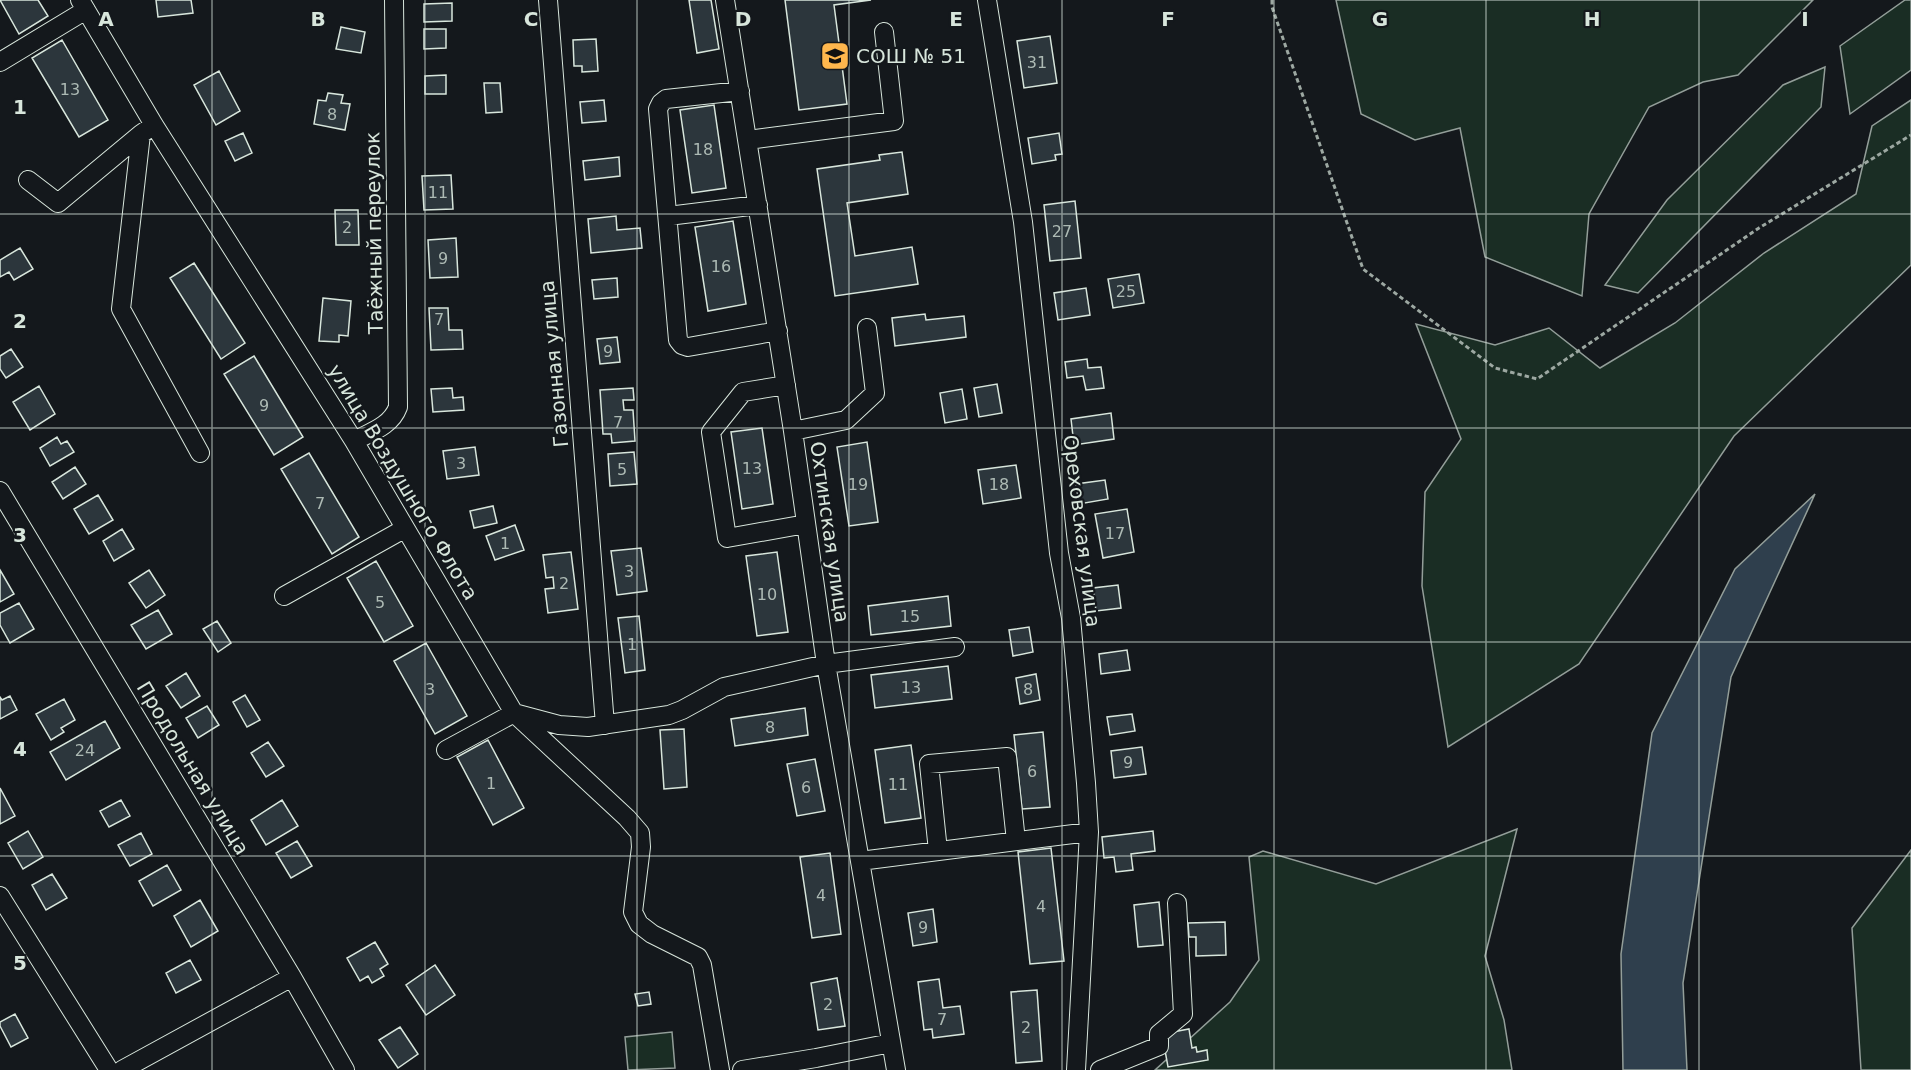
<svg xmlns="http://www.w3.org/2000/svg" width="1911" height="1070" viewBox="0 0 1911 1070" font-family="'DejaVu Sans',sans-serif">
<rect width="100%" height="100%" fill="#14181c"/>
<path fill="#1a2d24" stroke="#939e99" stroke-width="1.5" d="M1336 0H1813L1738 75 1703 82 1649 107 1589 214 1582 296 1485 257 1460 128 1415 140 1361 114Z
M1905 0H1911V70L1850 114 1840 46Z
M1825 67 1821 107 1638 293 1605 285 1667 200 1783 85Z
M1911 100V265L1734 436 1579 664 1448 747 1422 586 1425 492 1461 439 1416 324 1495 345 1549 328 1600 368 1675 323 1764 253 1856 194 1872 126Z
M1517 829 1485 956 1504 1020 1512 1070H1155L1230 1002 1259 960 1249 857 1263 851 1376 884Z
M1911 850V1070H1861L1852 928Z
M672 1032 675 1068 628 1070 625 1037Z"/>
<path fill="#2f3f4d" stroke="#939e99" stroke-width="1.5" d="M1815 494 1731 677 1683 983 1687 1070H1623L1621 954 1652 733 1735 569Z"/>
<path fill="#2c363c" stroke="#d8e6dc" stroke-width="1.5" d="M0 0H38L48 16 19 34Z
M156 0H191L193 13 158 17Z
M689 0H711L719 49 697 53Z
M785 0H871L834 5 847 104 799 110Z
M452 3V21L424 22V4Z
M341 27 365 32 361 53 336 49Z
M424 29H446V48L424 49Z
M1050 36 1057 83 1024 88 1017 41Z
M596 39 598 71 582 72V66H574L573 40Z
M62 40 108 120 79 137 32 58Z
M219 71 240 111 216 125 194 85Z
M446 75V94H425V76Z
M484 83H500L502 112 486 113Z
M328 93 343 95 341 103 350 104 345 130 314 124 318 100 326 101Z
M604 100 606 121 582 123 580 102Z
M714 105 726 188 692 193 680 110Z
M243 133 252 153 235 161 225 141Z
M1059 133 1062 154 1055 155 1056 160 1032 164 1028 138Z
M902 152 908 194 847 203 855 256 912 247 918 284 835 296 817 169 880 160 879 155Z
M619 157 620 176 585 180 583 161Z
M451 175 453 209 424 210 422 176Z
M1075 201 1081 258 1050 261 1044 205Z
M335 210H358L359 245H336Z
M616 216 617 230 640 228 642 248 591 253 588 219Z
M733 221 746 304 708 311 695 227Z
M456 238 458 277 430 278 428 240Z
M20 248 33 269 14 280 9 272 0 277V260Z
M194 263 245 343 221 359 170 278Z
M1139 274 1144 303 1113 308 1108 279Z
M617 278 618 297 594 299 592 280Z
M1086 288 1090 315 1058 320 1054 293Z
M323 298 351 301 348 336 339 335V342L319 341Z
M429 308H448L449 330H462L463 349 431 350Z
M925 314 926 320 964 316 966 337 895 346 892 318Z
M617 337 620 362 600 364 597 339Z
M11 349 23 367 6 378 0 369V356Z
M254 356 303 437 274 455 224 374Z
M1087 359 1088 368 1101 367 1104 388 1086 390 1083 376 1067 378 1065 362Z
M997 384 1002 413 979 417 974 388Z
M39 386 55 414 30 430 13 402Z
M452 388 453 398 463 397 464 410 433 412 431 389Z
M633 388 634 400H623L624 410H633L635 441 612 443 611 434H603L600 390Z
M962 389 967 419 945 423 940 393Z
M1111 413 1114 439 1074 445 1071 419Z
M762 428 773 504 742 509 731 432Z
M57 437 61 444 67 441 74 452 50 466 40 448Z
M867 442 878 522 849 526 837 447Z
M475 447 479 475 447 479 443 451Z
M634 452 637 484 610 486 608 454Z
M309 453 359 537 332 554 281 469Z
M1016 465 1021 498 983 504 978 470Z
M75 467 86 484 63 499 52 482Z
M1105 480 1108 499 1079 504 1076 484Z
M98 495 113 520 89 534 74 509Z
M493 506 497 523 474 528 470 511Z
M1127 509 1134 552 1103 558 1095 514Z
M515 525 524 550 495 560 486 536Z
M122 529 134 549 114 561 103 541Z
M641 548 647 591 617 595 611 551Z
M571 552 578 609 548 613 545 589 554 588 553 577 546 578 543 555Z
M777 552 788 632 757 636 746 556Z
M376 561 413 626 384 642 347 578Z
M0 570 14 594 0 602Z
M149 570 165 595 146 608 129 583Z
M1118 585 1121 608 1096 611 1093 588Z
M948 596 951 626 871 635 868 606Z
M19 603 34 629 10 643 0 625V613Z
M158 610 172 634 146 649 131 625Z
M639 616 645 670 625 673 618 618Z
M217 621 231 643 218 652 203 629Z
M1029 627 1033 652 1013 656 1009 630Z
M426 643 467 716 435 734 394 661Z
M1127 650 1130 670 1101 674 1099 654Z
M948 666 952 699 875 708 871 675Z
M186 673 200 696 181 708 166 686Z
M1036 674 1040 700 1020 704 1016 678Z
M245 695 260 720 247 727 233 702Z
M10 696 17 710 0 719V697L2 700Z
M64 699 75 720 61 728 64 732 51 740 36 714Z
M207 706 219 725 198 738 186 718Z
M805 708 808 735 735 746 731 719Z
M1132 714 1135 731 1110 735 1107 717Z
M105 721 120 748 66 780 50 752Z
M684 729 687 787 664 789 660 730Z
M1043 732 1050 807 1022 809 1014 735Z
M488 740 524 808 493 825 457 757Z
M268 742 284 766 266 777 251 753Z
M911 745 921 818 885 823 875 750Z
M1142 747 1146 774 1114 778 1111 751Z
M815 759 825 811 797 816 787 764Z
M0 788 15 816 0 824Z
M121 800 130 816 109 827 100 811Z
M282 800 298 826 266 845 251 820Z
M28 831 43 857 23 869 8 843Z
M1153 831 1155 851 1131 854 1133 870 1116 872 1114 857 1104 858 1102 837Z
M141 833 152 854 130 866 118 845Z
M297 841 312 866 291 878 276 853Z
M1051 848 1064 961 1030 964 1018 852Z
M830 853 841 934 812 938 800 857Z
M167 865 181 890 153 906 139 881Z
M52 874 67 898 46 910 32 885Z
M200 900 218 931 191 947 174 916Z
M1159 902 1163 945 1138 947 1134 905Z
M933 909 937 942 913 946 908 913Z
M1225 922 1226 955 1196 956V937H1189L1188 923Z
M375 942 388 964 380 969 384 976 372 983 368 976 360 981 347 958Z
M190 960 201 980 176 993 166 973Z
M435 965 455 995 426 1015 406 985Z
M837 978 845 1026 818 1030 811 983Z
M939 979 943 1008 960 1006 964 1034 933 1038 932 1029 924 1030 918 982Z
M1037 990 1042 1061 1016 1063 1011 992Z
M649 992 651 1004 638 1006 635 994Z
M15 1014 28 1038 11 1047 0 1026V1022Z
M400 1027 418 1054 398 1068 379 1040Z
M1189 1029 1192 1048 1196 1047 1197 1052 1207 1050 1208 1060 1168 1067 1162 1034Z"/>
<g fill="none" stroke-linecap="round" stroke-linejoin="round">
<g stroke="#d8e6dc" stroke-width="20">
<path id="minor" d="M80 0 154 125 354 441 514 713 559 725 588 727 669 715 682 710 724 687 826 664 955 647
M548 0 605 725
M725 0 793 431 826 664 896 1070
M987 0 1023 222 1059 553 1071 618 1086 783 1089 832 1076 1070
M0 62 86 10
M740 91 666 99 661 103 658 109 678 340 682 345 688 347 778 331
M154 125 141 134 121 309 200 453
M748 140 894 121 884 32
M28 180 58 203 141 134
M668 216 758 205
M786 385 743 392 711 432 727 538 806 524
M793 431 846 420 875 393 867 328
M354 441C371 432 391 426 398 407L394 0
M0 491 292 977 345 1070
M284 596 404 529
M446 750 514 713 627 818 640 833 641 847 633 912 639 924 652 934 698 957 702 965 720 1070
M938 851 929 764 1007 757 1016 841
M860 861 1089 832
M0 896 109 1070
M122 1070 292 977
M742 1070 816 1058 891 1043
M1100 1070 1159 1046V1034L1183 1014 1177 903"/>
</g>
<path stroke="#9da8a2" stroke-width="3" stroke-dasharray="4.5 3" stroke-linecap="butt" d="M1272 0V7L1363 269 1495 368 1537 379 1759 228 1911 135"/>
<use href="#minor" stroke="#14181c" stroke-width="18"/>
</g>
<path fill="none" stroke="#d8e6dc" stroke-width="1.5" stroke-opacity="0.55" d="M212 0V1070M425 0V1070M637 0V1070M849 0V1070M1062 0V1070M1274 0V1070M1486 0V1070M1699 0V1070M0 214H1911M0 428H1911M0 642H1911M0 856H1911"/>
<defs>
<g id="school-square" transform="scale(1.5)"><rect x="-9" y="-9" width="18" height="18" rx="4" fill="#ffb74d" stroke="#14181c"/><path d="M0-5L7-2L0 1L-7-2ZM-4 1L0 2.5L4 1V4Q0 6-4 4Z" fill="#111"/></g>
</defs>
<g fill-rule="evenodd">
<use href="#school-square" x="835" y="56"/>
</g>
<g text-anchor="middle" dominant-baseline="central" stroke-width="4.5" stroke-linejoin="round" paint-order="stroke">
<g font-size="16" fill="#adbab4">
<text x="1037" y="62">31</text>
<text x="70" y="89">13</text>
<text x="332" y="114">8</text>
<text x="703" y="149">18</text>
<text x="438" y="192">11</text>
<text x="347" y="227">2</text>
<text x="1062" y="231">27</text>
<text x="443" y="258">9</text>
<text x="721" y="266">16</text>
<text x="1126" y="291">25</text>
<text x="439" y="319">7</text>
<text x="608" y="351">9</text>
<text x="264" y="405">9</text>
<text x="618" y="422">7</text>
<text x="461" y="463">3</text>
<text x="752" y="468">13</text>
<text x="622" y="469">5</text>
<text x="858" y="484">19</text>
<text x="999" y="484">18</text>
<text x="320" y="503">7</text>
<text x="1115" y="533">17</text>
<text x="505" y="543">1</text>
<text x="629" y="571">3</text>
<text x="564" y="583">2</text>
<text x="767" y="594">10</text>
<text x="380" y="602">5</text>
<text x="910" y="616">15</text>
<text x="632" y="644">1</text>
<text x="911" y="687">13</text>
<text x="430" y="689">3</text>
<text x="1028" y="689">8</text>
<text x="770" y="727">8</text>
<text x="85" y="750">24</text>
<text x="1128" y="762">9</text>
<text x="1032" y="771">6</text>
<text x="491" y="783">1</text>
<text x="898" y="784">11</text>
<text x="806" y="787">6</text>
<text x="821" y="895">4</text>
<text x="1041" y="906">4</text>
<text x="923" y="927">9</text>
<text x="828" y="1004">2</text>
<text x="942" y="1019">7</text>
<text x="1026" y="1027">2</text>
</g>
<g font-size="20" fill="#d8e6dc" stroke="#14181c" text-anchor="start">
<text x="856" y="56">СОШ № 51</text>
</g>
<g font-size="20" fill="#d8e6dc" stroke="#14181c">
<text transform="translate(374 233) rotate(-91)">Таёжный переулок</text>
<text transform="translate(554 364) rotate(-95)">Газонная улица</text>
<text transform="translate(403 482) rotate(59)">улица Воздушного Флота</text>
<text transform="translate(1082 531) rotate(83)">Ореховская улица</text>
<text transform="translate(830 532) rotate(82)">Охтинская улица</text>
<text transform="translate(193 768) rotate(59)">Продольная улица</text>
</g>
</g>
<g font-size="20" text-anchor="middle" font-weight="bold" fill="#d8e6dc" stroke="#14181c" stroke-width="4.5" stroke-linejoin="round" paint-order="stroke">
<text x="106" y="26">A</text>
<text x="318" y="26">B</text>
<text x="531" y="26">C</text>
<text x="743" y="26">D</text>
<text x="956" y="26">E</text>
<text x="1168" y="26">F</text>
<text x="1380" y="26">G</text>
<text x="1592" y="26">H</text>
<text x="1805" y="26">I</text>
<text x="20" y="114">1</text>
<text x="20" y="328">2</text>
<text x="20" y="542">3</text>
<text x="20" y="756">4</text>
<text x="20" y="970">5</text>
</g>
</svg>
